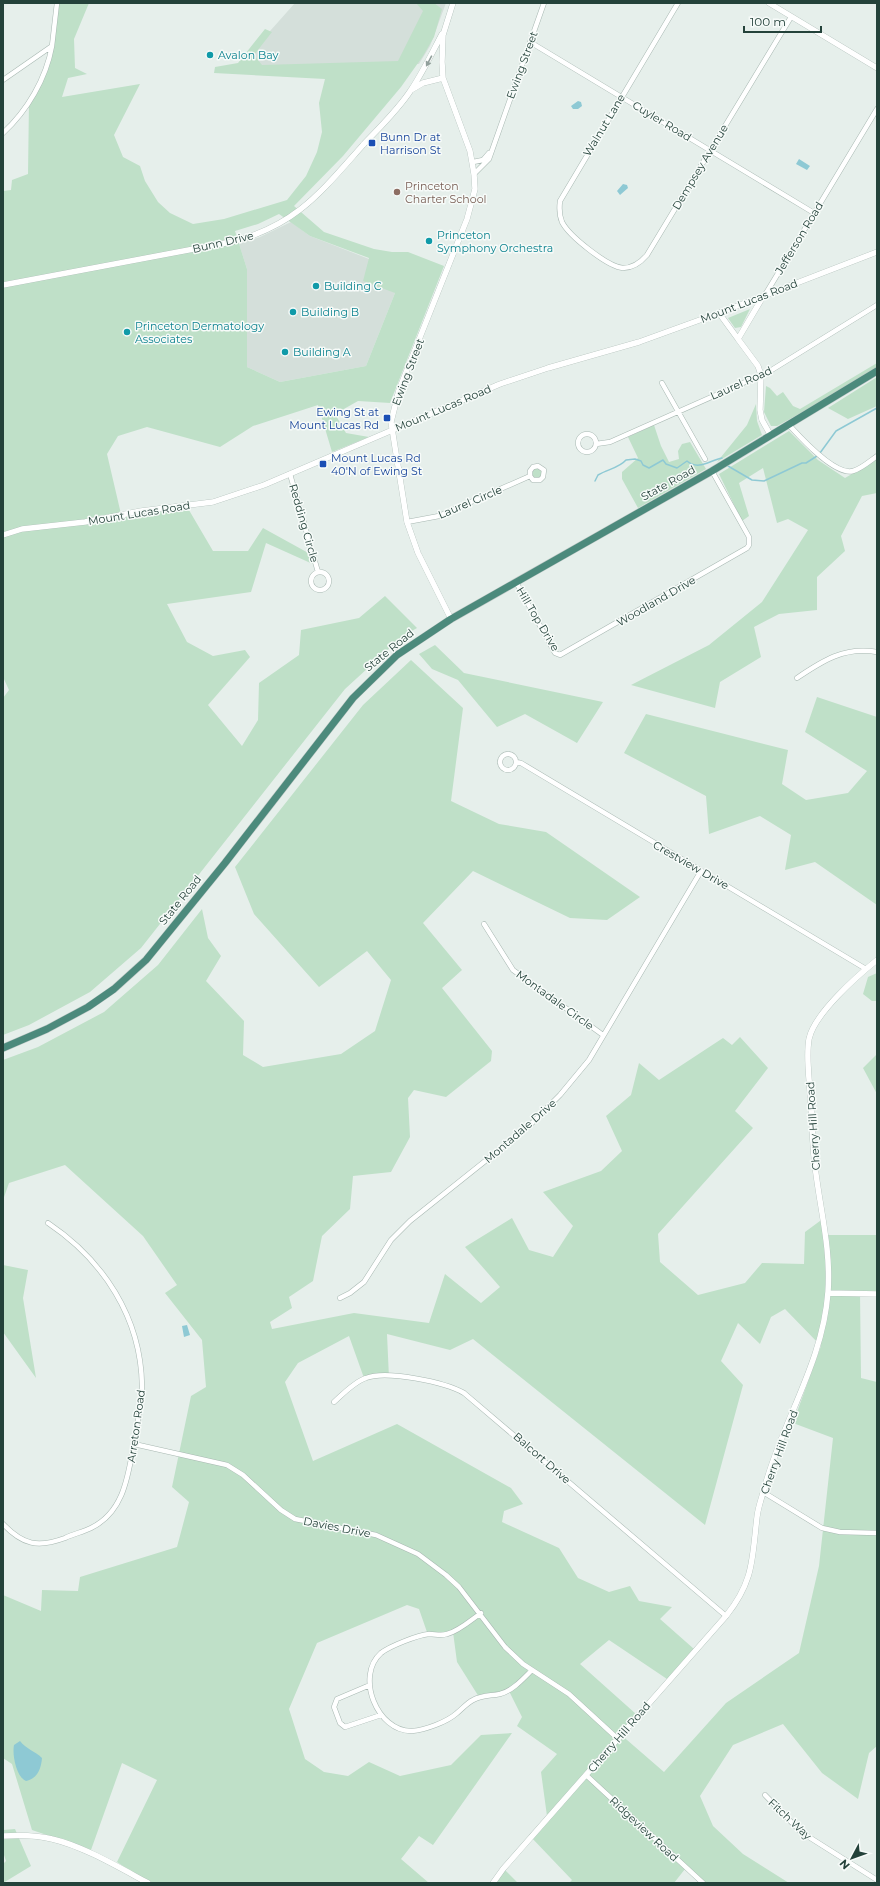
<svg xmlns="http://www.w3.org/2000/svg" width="880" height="1886" viewBox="0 0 880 1886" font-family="Montserrat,sans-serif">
<rect width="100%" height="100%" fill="#e6efeb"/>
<path fill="#d4dfda" d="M295 3H446L430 46 419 64 238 67Z
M291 222 310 236 369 259 395 293 366 366 280 382 247 367V269L239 244 260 237Z"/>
<path fill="#bfe0c8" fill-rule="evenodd" d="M56 3H89L74 39 75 68 87 74 68 78 62 97 140 84 114 135 123 157 140 166 145 181 158 202 170 213 193 224 224 219 287 200 306 176 317 152 322 132 319 103 325 79 214 73 215 67 238 63 265 29 272 32 254 55 262 65 398 61 423 11 416 3H434L442 9 434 37 423 56 401 87 343 156 294 206 324 232 374 249 392 252H408L444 266 390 403 358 401 335 414 346 433 369 437 332 452 318 405 253 426 220 447 147 427 118 436 107 454 121 514 186 505 213 551H248L263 528 312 555 315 565 266 543 251 592 167 604 187 642 213 656 245 650 250 657 208 705 242 746 258 720 259 683 299 655 301 630 359 618 385 596 417 628 403 636 345 689 141 948 90 992 29 1025 3 1035V698L9 690 3 677V191L11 190 12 180 28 174 29 101 46 70ZM279 214 310 236 369 258 363 281 395 293 366 366 280 382 247 367V269L235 231 258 224Z
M750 309 741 327 735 328 728 318Z
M877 363V367L825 400 777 426H771L764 412 766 386 770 388 777 396 783 392 793 406 800 409Z
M877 377V406L848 419 828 408Z
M756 404 757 421 762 435 717 462 747 425Z
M654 425 661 446 669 462 679 459 678 451 682 444 690 442 706 469 638 508 622 479V472L638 458 628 437Z
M789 431 818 460 845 478 877 459V493L862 496 841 536 845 551 817 577V610L779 614 754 627 761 657 720 682 715 708 631 685 709 645 762 602 808 530 788 519 777 523 763 468 739 483 749 516 742 521 719 474Z
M532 473a5 5 0 1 1 10 0a5 5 0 1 1-10 0Z
M435 645 464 673 603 702 577 743 525 714 497 727 458 680 432 669 419 654Z
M411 660 463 708 451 801 499 824 546 832 640 897 607 920 570 918 473 871 423 923 462 970 442 988 492 1051 491 1061 446 1097 414 1090 408 1098 410 1137 391 1172 353 1176 350 1209 322 1236 313 1281 289 1297 292 1308 270 1322 272 1329 354 1313 429 1323 445 1274 481 1303 500 1287 465 1247 512 1218 529 1250 553 1257 573 1226 543 1192 601 1171 622 1151 606 1116 631 1095 639 1063 659 1080 723 1038 732 1045 740 1037 768 1068 735 1111 753 1128 658 1234 660 1262 698 1295 745 1283 762 1263 804 1264 805 1232 824 1218 827 1235H877V1292H860L861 1378 877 1382V1746L869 1753 858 1799 822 1773 783 1724 733 1745 700 1796 713 1826 743 1854 789 1883H703L685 1869 674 1883H569L572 1880 529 1835 547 1816 541 1772 557 1754 517 1726 522 1717 509 1691 479 1697 457 1662 453 1632 428 1635 419 1609 407 1605 317 1643 289 1709 305 1759 324 1772 348 1776 369 1762 400 1776 451 1765 481 1735 512 1733 433 1845 419 1836 401 1859 429 1883H148L117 1862 157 1780 122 1763 91 1850 32 1830 12 1764 3 1758V1595L41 1611 42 1590 78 1591 80 1577 177 1547 189 1502 172 1487 191 1396 206 1387 202 1340 165 1293 177 1285 143 1236 65 1165 9 1183 3 1200V1060L38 1047 104 1012 158 965 202 909 208 938 221 956 206 981 244 1021 243 1055 263 1067 341 1054 375 1031 391 980 367 951 319 987 254 914 235 867 363 705ZM785 1309 821 1346 793 1423 833 1438 819 1566 799 1653 726 1703 664 1772 619 1733 636 1714 580 1664 609 1640 667 1679 694 1649 660 1619 672 1607 639 1601 630 1586 609 1592 578 1578 559 1548 502 1522 504 1511 523 1504 511 1488 397 1424 313 1461 285 1382 298 1363 349 1336 364 1378H389L387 1334 450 1350 473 1339 705 1525 743 1385 721 1361 738 1323 760 1344 771 1317Z
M817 697 877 717V905L815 862 785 870 791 835 760 816 709 834 706 796 624 753 646 714 788 750 782 784 806 800 848 793 867 771 805 732Z
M877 973V1001H872L863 994 868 977Z
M877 1054V1094L863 1068Z
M3 1265 28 1270 23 1298 36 1378 3 1332Z
M15 1829 31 1866 3 1883V1864L6 1861 3 1852V1830Z
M503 1868 518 1883H496Z"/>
<path fill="#8ec9d4" d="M578 101 581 102 582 106 578 109H573L571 106Z
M799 159 810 166 807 170 796 164Z
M623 184 627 185 628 188 620 195 617 191Z
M187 1325 190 1335 184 1337 182 1326Z
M20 1741C26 1749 35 1751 42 1758 41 1769 38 1778 26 1781 16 1777 12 1754 14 1745Z"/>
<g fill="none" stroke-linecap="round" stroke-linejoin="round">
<path stroke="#8ec9d4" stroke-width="1.5" d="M820 453 836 431 877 408
M728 466 752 480 764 481 802 463H806L817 456
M595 481 598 475C608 469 619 468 626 460L635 459 641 461 643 465 649 468 663 460 666 464 677 468 687 461C699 471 710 460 722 458"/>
<g stroke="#a8b8b2" stroke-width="5.5">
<path id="minor" d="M678 3 560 201C559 209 559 215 562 222 569 236 608 267 623 268 633 268 641 262 647 255L791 17
M530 42 814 213
M3 80 52 46 57 3
M3 133C27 111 46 79 52 46
M473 162 483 160 489 153
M474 174 489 159 544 3
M765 295 877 109
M662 383 705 459
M789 425C800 437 835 476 853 471 861 469 870 461 877 456
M578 443a9 9 0 1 1 18 0a9 9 0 1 1-18 0Z
M596 444 610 442 770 371 877 305
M290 474 318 572
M407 522 439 516 530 476 533 480H540L543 477 544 470 538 466 533 467 530 471V476
M311 581a9 9 0 1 1 18 0a9 9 0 1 1-18 0Z
M516 582 555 653 560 655 747 548 749 545V537L712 471
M797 678C822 661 845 646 877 652
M500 762a8 8 0 1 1 16 0a8 8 0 1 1-16 0Z
M516 762 521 763 866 969
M484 924 513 970 603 1035
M340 1298 350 1293 364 1282 391 1240 410 1221 529 1126 560 1095 589 1060 701 871
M334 1402C343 1394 354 1382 366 1378 386 1370 445 1382 464 1393L726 1616
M134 1444 227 1465 243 1475 281 1510 295 1519 376 1535 418 1554 446 1575 459 1587 505 1647 523 1664 569 1694 618 1739
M763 1492 822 1528 840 1532 877 1533
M3 1524C23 1545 38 1548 65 1538 73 1534 83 1532 91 1528 124 1512 128 1476 134 1443 137 1424 142 1405 142 1386 141 1317 103 1260 48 1223
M481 1613C471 1620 459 1631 447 1634 441 1636 435 1634 429 1634 418 1635 390 1646 381 1653 355 1676 377 1732 412 1731 425 1730 447 1722 457 1713 462 1709 467 1703 473 1700 482 1695 490 1696 500 1694 512 1691 522 1680 531 1671
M370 1685 337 1699 334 1707 340 1723 345 1727 381 1715
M586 1775 703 1883
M765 1795 801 1832 877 1880"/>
</g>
<g stroke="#a8b8b2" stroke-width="6">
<path id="tertiary" d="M769 3 877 68
M411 90 423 83 443 78
M3 285 231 242C296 226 321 192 363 145 379 128 398 110 411 90 423 72 432 53 442 34
M764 295 738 339 758 366 761 375 760 410 762 420 771 436
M719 313 738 339
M3 535 22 529 85 522 141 511 213 502 264 485 500 384 548 368 639 342 719 313 877 252
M451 619 418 553 407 522 391 422 399 390 467 219 475 189 474 174 470 151 443 78 442 62 443 35 453 3
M828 1293 877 1294
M3 1836C20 1835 36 1835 52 1839 83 1846 120 1868 148 1883
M493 1883 503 1869 726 1616C754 1581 752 1559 757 1517 758 1507 762 1497 765 1486 783 1420 823 1362 828 1292 831 1247 820 1210 815 1166 812 1142 812 1117 810 1092 809 1075 806 1056 809 1039 814 1014 857 976 877 960"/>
</g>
<g stroke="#c2cac8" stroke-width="8">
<path id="trunk" d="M3 1048 47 1029 88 1007 114 989 146 960 225 863 353 698 397 655 451 619 712 471 877 371"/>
</g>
<use href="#minor" stroke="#fff" stroke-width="4.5"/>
<use href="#tertiary" stroke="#fff" stroke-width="5.5"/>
<use href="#trunk" stroke="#4c8a7c" stroke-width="7"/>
</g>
<defs><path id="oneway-solid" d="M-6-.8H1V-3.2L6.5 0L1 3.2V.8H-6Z"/></defs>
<use fill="#92a09c" href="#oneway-solid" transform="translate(429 61) rotate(118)"/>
<g fill="#0f9aa8" stroke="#f7fbf9" stroke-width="1.5">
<circle cx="210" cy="55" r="4"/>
<circle cx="429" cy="241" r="4"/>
<circle cx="316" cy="286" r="4"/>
<circle cx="293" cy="312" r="4"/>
<circle cx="127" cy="332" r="4"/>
<circle cx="285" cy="352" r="4"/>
</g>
<g fill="#1a4fb4" stroke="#f7fbf9" stroke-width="1.5">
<rect x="368" y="139" width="8" height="8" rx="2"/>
<rect x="383" y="414" width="8" height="8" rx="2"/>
<rect x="319" y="460" width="8" height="8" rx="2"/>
</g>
<circle fill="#8d6e63" stroke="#f7fbf9" stroke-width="1.5" cx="397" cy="192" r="4"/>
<g text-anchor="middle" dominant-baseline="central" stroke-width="3" stroke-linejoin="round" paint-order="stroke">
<g font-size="11" fill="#0d838f" stroke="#f7fbf9" text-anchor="start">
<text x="218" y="55">Avalon Bay</text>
<text x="437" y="235">Princeton<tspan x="437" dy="13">Symphony Orchestra</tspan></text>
<text x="324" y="286">Building C</text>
<text x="301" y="312">Building B</text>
<text x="135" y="326">Princeton Dermatology<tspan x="135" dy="13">Associates</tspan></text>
<text x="293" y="352">Building A</text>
</g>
<g font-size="11" fill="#24423a" stroke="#f7fbf9">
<text transform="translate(522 65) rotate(-70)">Ewing Street</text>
<text transform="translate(662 121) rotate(31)">Cuyler Road</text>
<text transform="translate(604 125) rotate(-59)">Walnut Lane</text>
<text transform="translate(700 167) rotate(-59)">Dempsey Avenue</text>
<text transform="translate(799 238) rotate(-59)">Jefferson Road</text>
<text transform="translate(223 242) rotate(-13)">Bunn Drive</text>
<text transform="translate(749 301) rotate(-21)">Mount Lucas Road</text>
<text transform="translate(408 372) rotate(-69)">Ewing Street</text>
<text transform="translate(741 383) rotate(-24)">Laurel Road</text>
<text transform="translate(443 408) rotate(-23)">Mount Lucas Road</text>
<text transform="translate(668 483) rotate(-29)">State Road</text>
<text transform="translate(470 502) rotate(-23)">Laurel Circle</text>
<text transform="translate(139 513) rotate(-9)">Mount Lucas Road</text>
<text transform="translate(304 523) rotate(74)">Redding Circle</text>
<text transform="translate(656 601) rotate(-30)">Woodland Drive</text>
<text transform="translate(538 619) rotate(59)">Hill Top Drive</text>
<text transform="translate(389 650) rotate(-39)">State Road</text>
<text transform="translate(691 865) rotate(30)">Crestview Drive</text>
<text transform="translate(180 900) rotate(-51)">State Road</text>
<text transform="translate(555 1000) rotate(36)">Montadale Circle</text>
<text transform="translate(813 1126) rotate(-94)">Cherry Hill Road</text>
<text transform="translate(520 1131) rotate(-41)">Montadale Drive</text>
<text transform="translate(136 1426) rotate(-82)">Arreton Road</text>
<text transform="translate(779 1452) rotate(-70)">Cherry Hill Road</text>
<text transform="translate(542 1458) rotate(41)">Balcort Drive</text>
<text transform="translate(337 1527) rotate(11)">Davies Drive</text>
<text transform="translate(619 1737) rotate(-49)">Cherry Hill Road</text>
<text transform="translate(790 1819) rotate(43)">Fitch Way</text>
<text transform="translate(644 1829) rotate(43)">Ridgeview Road</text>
</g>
<g font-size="11" fill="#164399" stroke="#f7fbf9" text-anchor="start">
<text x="380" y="137">Bunn Dr at<tspan x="380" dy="13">Harrison St</tspan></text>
<text x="379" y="412" text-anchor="end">Ewing St at<tspan x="379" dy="13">Mount Lucas Rd</tspan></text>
<text x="331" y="458">Mount Lucas Rd<tspan x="331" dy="13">40'N of Ewing St</tspan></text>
</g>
<g font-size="11" fill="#785e54" stroke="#f7fbf9" text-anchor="start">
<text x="405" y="186">Princeton<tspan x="405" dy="13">Charter School</tspan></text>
</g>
</g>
<rect width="880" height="1886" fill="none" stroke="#24423a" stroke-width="8"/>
<g transform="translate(852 1858) rotate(229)" stroke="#f7fbf9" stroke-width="3" paint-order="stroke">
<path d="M0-3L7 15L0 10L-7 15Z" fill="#24423a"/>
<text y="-6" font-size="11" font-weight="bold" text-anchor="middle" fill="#24423a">N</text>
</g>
<path d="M744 26v6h77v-6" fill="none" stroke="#24423a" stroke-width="2"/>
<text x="750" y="26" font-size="12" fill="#24423a" stroke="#f7fbf9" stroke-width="3" paint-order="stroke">100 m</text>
</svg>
